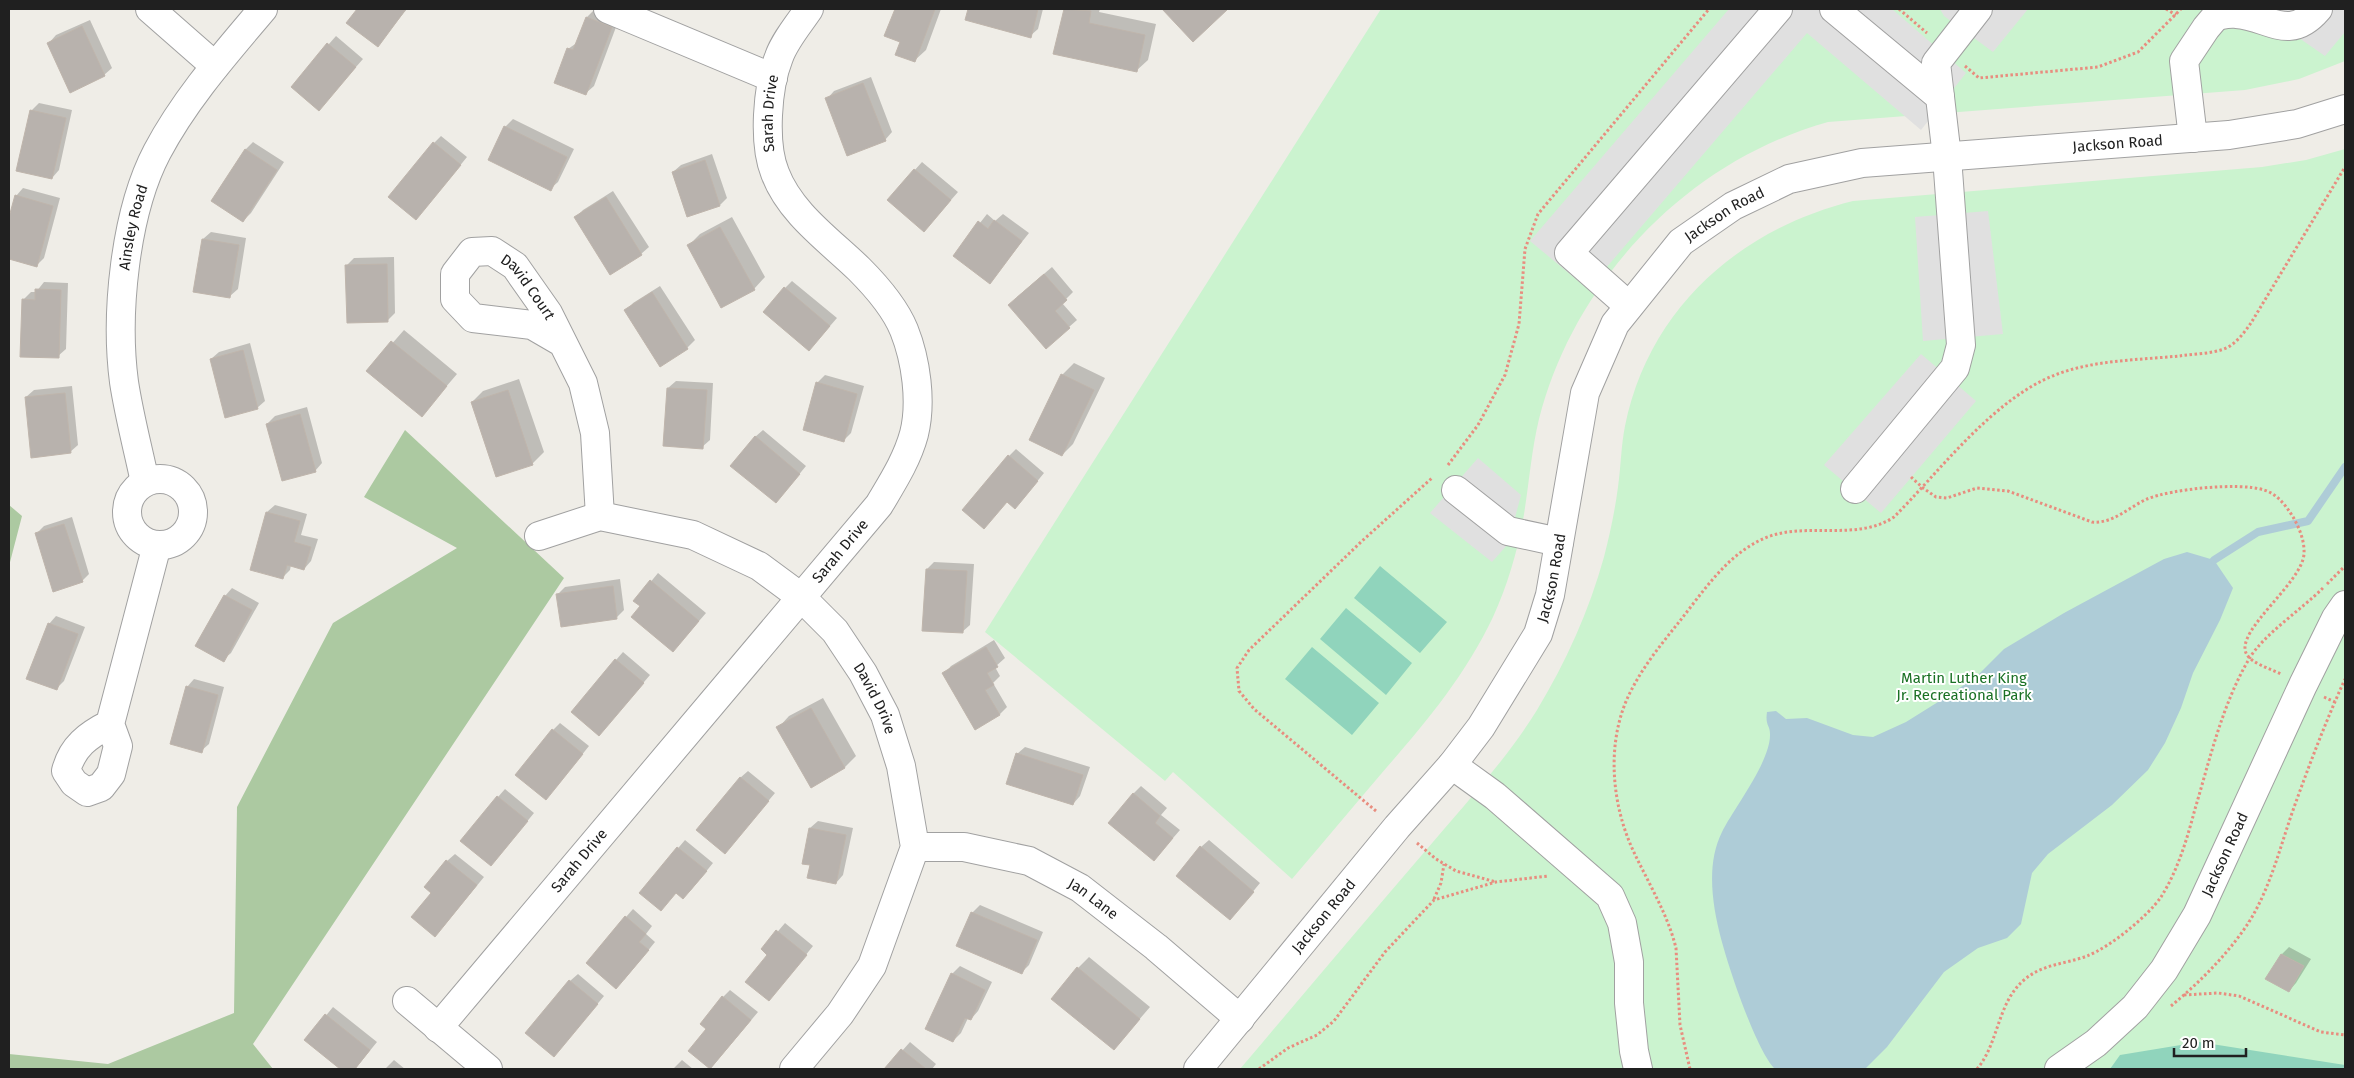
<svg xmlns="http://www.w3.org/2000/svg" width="2354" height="1078" viewBox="0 0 2354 1078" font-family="'Fira Sans',sans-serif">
<rect width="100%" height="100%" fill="#efede7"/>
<path fill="#acc9a1" d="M405 430 564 578 253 1044 273 1069H9V1054L108 1064 234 1013 237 807 333 623 457 548 364 497Z
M9 505 22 516 9 566Z"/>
<path fill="#cbf3cf" d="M1381 9H2345V61L2299 79 2245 90 1828 122C1688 161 1575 279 1539 419 1531 452 1529 486 1523 520 1517 553 1507 586 1493 617 1466 674 1428 720 1387 767 1355 804 1324 842 1292 879L1173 772 1165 781 985 632Z
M2345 149V1069H1240C1302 996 1364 922 1427 849 1465 804 1506 760 1537 710 1566 662 1589 611 1604 557 1610 534 1615 510 1618 487 1621 466 1621 446 1625 426 1649 308 1740 229 1853 201L2262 167 2306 160Z"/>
<path fill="#90d4bc" d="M1380 566 1447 622 1420 653 1354 598Z
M1346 608 1412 663 1386 695 1320 639Z
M1312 647 1379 703 1352 735 1285 679Z
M2199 1042 2345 1065V1069H2110L2120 1055Z"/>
<path fill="#e0e0e0" d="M1729 9H1892L1966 73 1921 130 1807 33 1588 289 1530 241Z
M1940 9H2028L1993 52 1944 16Z
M2257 9H2345V32L2325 56Z
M1988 211 2003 334 1923 341 1915 217Z
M1921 354 1976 401 1881 513 1824 465Z
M1478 458 1521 495 1508 544 1492 562 1430 513Z"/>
<path fill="#aeccd7" d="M2187 552 2214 560 2233 588 2220 620 2193 673 2181 708 2165 743 2148 770 2112 805 2048 854 2032 873 2021 924 2007 938 1978 948 1944 972 1887 1047 1865 1069H1775C1763 1058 1745 1012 1739 995 1723 948 1698 880 1722 832 1734 808 1771 761 1770 734 1770 725 1765 726 1767 712L1776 711 1786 719 1807 718 1853 735 1873 737 1906 722 1938 702 1976 677 2004 649 2064 613 2164 559Z"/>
<path fill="#0003" d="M359 9H407L378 45 348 23Z
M896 9H941L926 50 914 61 901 41 886 35Z
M969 9H1043L1038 29 1030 36 966 19Z
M1065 9H1100L1099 12 1156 24 1148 60 1136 71 1055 53Z
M1164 9H1226L1193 40Z
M594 10 619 19 594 86 586 93 568 49 578 42 587 17Z
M90 20 112 68 104 75 49 43 56 35Z
M336 36 363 59 319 109 292 86Z
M871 77 892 132 885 140 827 99 834 91Z
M39 103 72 110 59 170 52 178 31 111Z
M513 119 574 149 558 182 550 189 505 127Z
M441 136 467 157 423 211 434 143Z
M253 142 284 162 251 213 243 221 246 149Z
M712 154 727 198 720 205 673 172 681 165Z
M922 162 958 192 924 231 888 200Z
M23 188 60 198 44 258 36 266 9 258V222L16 196Z
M613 191 649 247 641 254 576 217 583 210Z
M987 214 995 221 1003 214 1029 233 990 282 954 256Z
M732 217 765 277 754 289 689 245 700 234Z
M211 232 246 238 238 289 230 296 203 239Z
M394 257 395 313 387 321 347 265 354 258Z
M1052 267 1073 292 1062 303 1077 320 1069 327 1017 297Z
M792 281 837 318 809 350 785 288Z
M44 282 68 283 66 349 58 356 23 300 31 292H36Z
M660 286 695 340 687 348 626 311 633 303Z
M404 330 457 374 422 415 368 371Z
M250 343 265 401 257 408 211 359 219 352Z
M1074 363 1105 378 1073 444 1062 455 1031 440 1062 375Z
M825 375 864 386 851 433 844 440 817 383Z
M519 379 544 452 532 464 472 402 483 391Z
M676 381 713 383 710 440 702 447 668 388Z
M72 386 78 445 70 452 26 397 34 390Z
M307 407 322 463 315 471 267 424 275 416Z
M763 430 806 466 783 494 755 437Z
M1016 449 1044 473 1022 500 1009 456Z
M275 505 307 514 301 535 318 539 311 561 304 569 291 565 290 570 283 577 252 569 267 512Z
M72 517 89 574 82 581 36 534 44 526Z
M934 562 974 564 970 625 962 632 927 569Z
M658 573 706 613 680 643 635 601Z
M620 579 624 610 617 617 562 626 557 595 565 587Z
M232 588 259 603 231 653 223 660 225 596Z
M56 616 85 627 64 681 56 689 49 624Z
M994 640 1005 658 995 667 1000 676 993 683 1007 707 1000 714 976 728 944 674 951 666Z
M623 652 650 675 606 727 616 660Z
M194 679 224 687 209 744 201 751 187 687Z
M823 698 856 756 845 767 811 786 778 728 789 716Z
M560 723 589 746 553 791V730Z
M1025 747 1090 767 1080 796 1073 804 1017 754Z
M748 771 775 793 725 853 740 778Z
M1141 786 1167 808 1161 815 1180 830 1154 860 1133 794Z
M505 789 534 813 498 857V797Z
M818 821 853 828 843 875 836 883 812 864 803 863 810 828Z
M685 840 713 863 691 890 683 897 676 892 640 893Z
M1209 840 1260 883 1237 911 1201 847Z
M455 854 484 877 443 927 433 893 447 861Z
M980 905 1043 932 1029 965 1021 973 972 913Z
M633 909 652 926 646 934 655 942 624 980 626 917Z
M785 923 813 946 776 992 769 954 763 949Z
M2289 947 2311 959 2296 983 2289 991 2267 979 2282 954Z
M1089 957 1150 1007 1114 1049 1078 968Z
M960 966 992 982 978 1011 971 1019 968 1018 961 1033 953 1041 952 974Z
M578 974 604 996 561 1048 570 981Z
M730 990 758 1012 711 1068 708 1029 723 997Z
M333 1007 377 1042 355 1069H342L306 1040Z
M910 1042 936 1064 932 1069H886Z
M394 1060 405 1069H385Z
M682 1060 693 1069H673Z"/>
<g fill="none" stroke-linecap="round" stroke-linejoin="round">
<path stroke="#aeccd7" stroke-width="8" d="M2214 560 2258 532 2308 521 2345 467"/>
</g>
<path fill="#b8b2ad" stroke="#bfb5ac" d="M357 9H406L378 47 346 23Z
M895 9H935L915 62 895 55 900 42 884 36Z
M968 9H1038L1031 38 965 20Z
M1064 9 1091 11 1089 23 1145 35 1137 72 1053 54Z
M1162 9H1228L1193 42Z
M586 17 612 27 586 95 554 83 567 48 573 50Z
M82 26 105 76 70 93 47 43Z
M327 43 356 67 319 111 291 87Z
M863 83 886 141 847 156 825 98Z
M30 110 66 118 52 179 16 171Z
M504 126 567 157 551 191 488 160Z
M433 142 461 165 416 220 388 197Z
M245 149 277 170 243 222 211 201Z
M705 160 720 206 687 217 672 172Z
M914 169 951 200 924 232 887 200Z
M15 195 53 206 37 267 9 259V217Z
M606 197 642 255 610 275 574 217Z
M994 220 1022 241 990 284 953 256 978 221 988 229Z
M720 227 755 290 721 308 687 245Z
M202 239 239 245 230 298 193 292Z
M387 264 388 322 347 323 345 265Z
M1044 274 1067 300 1055 311 1070 328 1046 349 1008 305Z
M784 287 830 326 809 351 763 312Z
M35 289 61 290 59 358 20 357 22 299 35 300Z
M652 292 688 349 660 367 624 310Z
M391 341 447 386 422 417 366 371Z
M243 350 258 409 225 418 210 359Z
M1061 374 1094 390 1062 456 1029 440Z
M816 382 857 394 844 442 803 430Z
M667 388 707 390 703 449 663 446Z
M508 390 533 465 496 477 471 402Z
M65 393 71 453 31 458 25 397Z
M300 414 316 472 282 481 266 424Z
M755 436 800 474 776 503 730 466Z
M1008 455 1038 481 1015 509 1007 502 984 529 962 510Z
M266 512 300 521 294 542 311 547 304 570 287 565 283 579 250 570Z
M64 524 83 582 53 592 35 533Z
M926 569 967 571 963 633 922 631Z
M650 580 699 621 673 652 631 617 640 606 633 601Z
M613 586 617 619 561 627 556 594Z
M224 595 252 610 224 662 195 646Z
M48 623 78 634 57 690 26 679Z
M986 647 998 667 987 673 994 685 985 690 1000 715 975 730 942 673Z
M615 659 644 683 599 736 571 712Z
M186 686 218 695 202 753 170 744Z
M811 708 845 768 811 788 776 727Z
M552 729 583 754 546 800 515 775Z
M1016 753 1083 775 1073 805 1006 784Z
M740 777 769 801 725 854 696 830Z
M1133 793 1160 816 1155 823 1173 838 1154 861 1108 823Z
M497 796 528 821 491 866 460 841Z
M809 828 846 835 836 884 807 878 810 865 802 864Z
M1200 846 1254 892 1230 920 1176 876Z
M677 847 707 871 683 899 676 893 661 911 639 893Z
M446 860 477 885 435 937 411 917 431 893 424 887Z
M971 912 1037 940 1022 974 956 946Z
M625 916 646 934 639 942 649 950 616 989 586 963Z
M776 930 807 955 769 1001 745 982 767 955 761 949Z
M2281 954 2304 966 2289 992 2265 979Z
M1077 967 1140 1019 1114 1050 1051 999Z
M951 973 985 990 971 1020 965 1018 953 1042 925 1029Z
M569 980 598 1004 554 1057 525 1033Z
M722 996 751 1020 710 1069 688 1051 706 1029 700 1024Z
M325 1014 370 1050 355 1069H340L304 1040Z
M901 1049 926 1069H884Z"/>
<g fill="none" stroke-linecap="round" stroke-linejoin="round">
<g stroke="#a1a1a1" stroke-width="30">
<g id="minor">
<path d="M150 9 215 66"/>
<path d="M608 9 773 78"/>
<path d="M1834 9 1940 97 1947 157 1961 345 1955 368 1855 489"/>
<path d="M2216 16C2222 15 2229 13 2236 14 2269 16 2289 43 2318 9"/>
<path d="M1940 97 1936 63 1978 9"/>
<path d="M2193 138 2184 61 2206 28 2222 9"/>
<path d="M1629 306 1569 253 1778 9"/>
<path id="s1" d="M563 343 532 325 473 318 455 299V274L472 252 492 251 515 266 548 313 583 383 595 433 600 516"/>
<circle cx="160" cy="512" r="33"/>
<path id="s2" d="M145 482C138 449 129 415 124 382 115 314 125 213 157 152 185 99 225 54 263 9"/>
<path d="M1456 490 1508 531 1559 542"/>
<path id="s3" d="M539 536 600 516 693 535 759 566 801 597 835 631 863 673 885 715 901 766 915 847 872 966 840 1014 794 1069"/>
<path d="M110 724C88 735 72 747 66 771L74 783 87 792 101 787 111 774 118 746 110 724 157 545"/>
<path d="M1452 765 1495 796 1610 896 1622 923 1629 962V1003L1634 1051 1638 1069"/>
<path id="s4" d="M915 847H964L1029 861 1080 888 1156 947 1240 1019"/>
<path d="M407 1001 488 1069"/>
<path id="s5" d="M438 1028 879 505C892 483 907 460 914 434 922 402 916 360 904 330 895 308 875 285 859 269 829 240 790 213 775 173 763 143 767 87 779 57 785 40 799 24 809 9"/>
<path id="s6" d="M1198 1069 1397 827 1452 765 1481 727 1538 634 1550 595 1585 393 1615 324 1681 242 1733 206 1789 179 1862 163 2229 135 2297 124 2345 109"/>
<path id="s7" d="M2059 1069 2096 1043 2135 1007 2164 970 2197 915 2303 685 2336 618 2345 605"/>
</g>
</g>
<path stroke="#e88d7f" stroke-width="3" stroke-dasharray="2.5 2.5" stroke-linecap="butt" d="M1899 9 1927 33
M2166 9 2176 15
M1965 66 1979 78 2098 67 2138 52 2181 9
M1448 465 1478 425 1505 375 1519 324 1525 249 1538 214 1709 9
M1911 477 1923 488 1936 497 1947 498 1977 488 2008 491 2092 522C2113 524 2129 507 2147 499 2172 489 2239 482 2264 490 2274 493 2281 500 2287 508 2296 520 2305 538 2304 554 2302 583 2236 630 2246 653 2250 663 2271 669 2281 674
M2327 584 2345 566
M2324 697 2335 702
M1376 811 1254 709 1239 691 1237 668 1249 650 1362 541 1432 478
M1417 843 1436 859 1456 871 1496 882
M1434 899 1441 883 1444 864
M2184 995 2218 993 2239 996 2321 1032 2345 1035
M2171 1006C2200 982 2228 954 2249 922 2270 888 2279 851 2292 813 2308 768 2325 723 2345 679
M1259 1069 1288 1048 1317 1035 1334 1021 1385 952 1434 900 1496 882 1548 876
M1690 1069 1680 1025 1676 948C1667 912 1647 881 1632 848 1610 799 1606 735 1633 687 1645 664 1663 642 1679 622 1703 592 1727 554 1765 538 1805 521 1857 542 1894 517 1940 471 1993 399 2055 375 2093 360 2138 360 2179 356 2193 354 2210 354 2224 349 2235 345 2244 333 2251 323L2345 167
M1977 1069C1999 1043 1997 1003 2024 980 2042 964 2066 964 2087 956 2110 947 2147 917 2161 897 2178 870 2187 839 2195 809 2210 759 2222 705 2249 659 2263 635 2302 609 2323 588"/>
<use href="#minor" stroke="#fff" stroke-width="28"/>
</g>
<g text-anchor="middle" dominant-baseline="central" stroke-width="4" stroke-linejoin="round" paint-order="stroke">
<g font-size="15" fill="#202020" stroke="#fff">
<text stroke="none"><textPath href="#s5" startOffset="1135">Sarah Drive</textPath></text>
<text stroke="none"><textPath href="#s6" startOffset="1436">Jackson Road</textPath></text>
<text stroke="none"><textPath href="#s6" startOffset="1031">Jackson Road</textPath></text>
<text stroke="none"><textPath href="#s2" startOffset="258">Ainsley Road</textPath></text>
<text stroke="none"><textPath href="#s1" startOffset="246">David Court</textPath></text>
<text stroke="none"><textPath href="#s5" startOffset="624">Sarah Drive</textPath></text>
<text stroke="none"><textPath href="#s6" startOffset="611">Jackson Road</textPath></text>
<text stroke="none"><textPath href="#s3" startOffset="411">David Drive</textPath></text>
<text stroke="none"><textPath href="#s7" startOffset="276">Jackson Road</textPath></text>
<text stroke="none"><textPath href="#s5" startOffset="219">Sarah Drive</textPath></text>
<text stroke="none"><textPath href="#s4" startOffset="190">Jan Lane</textPath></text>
<text stroke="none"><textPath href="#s6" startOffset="198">Jackson Road</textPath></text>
</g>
<g font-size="15" fill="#1a7124" stroke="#fff">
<text x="1964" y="678">Martin Luther King<tspan x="1964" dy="17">Jr. Recreational Park</tspan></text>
</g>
</g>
<rect width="2354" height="1078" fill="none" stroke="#202020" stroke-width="20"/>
<path d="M2174 1048v8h72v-8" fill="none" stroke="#202020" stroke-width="2.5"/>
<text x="2182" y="1048" font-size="15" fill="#202020" stroke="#ffffff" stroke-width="4" paint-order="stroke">20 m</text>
</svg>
